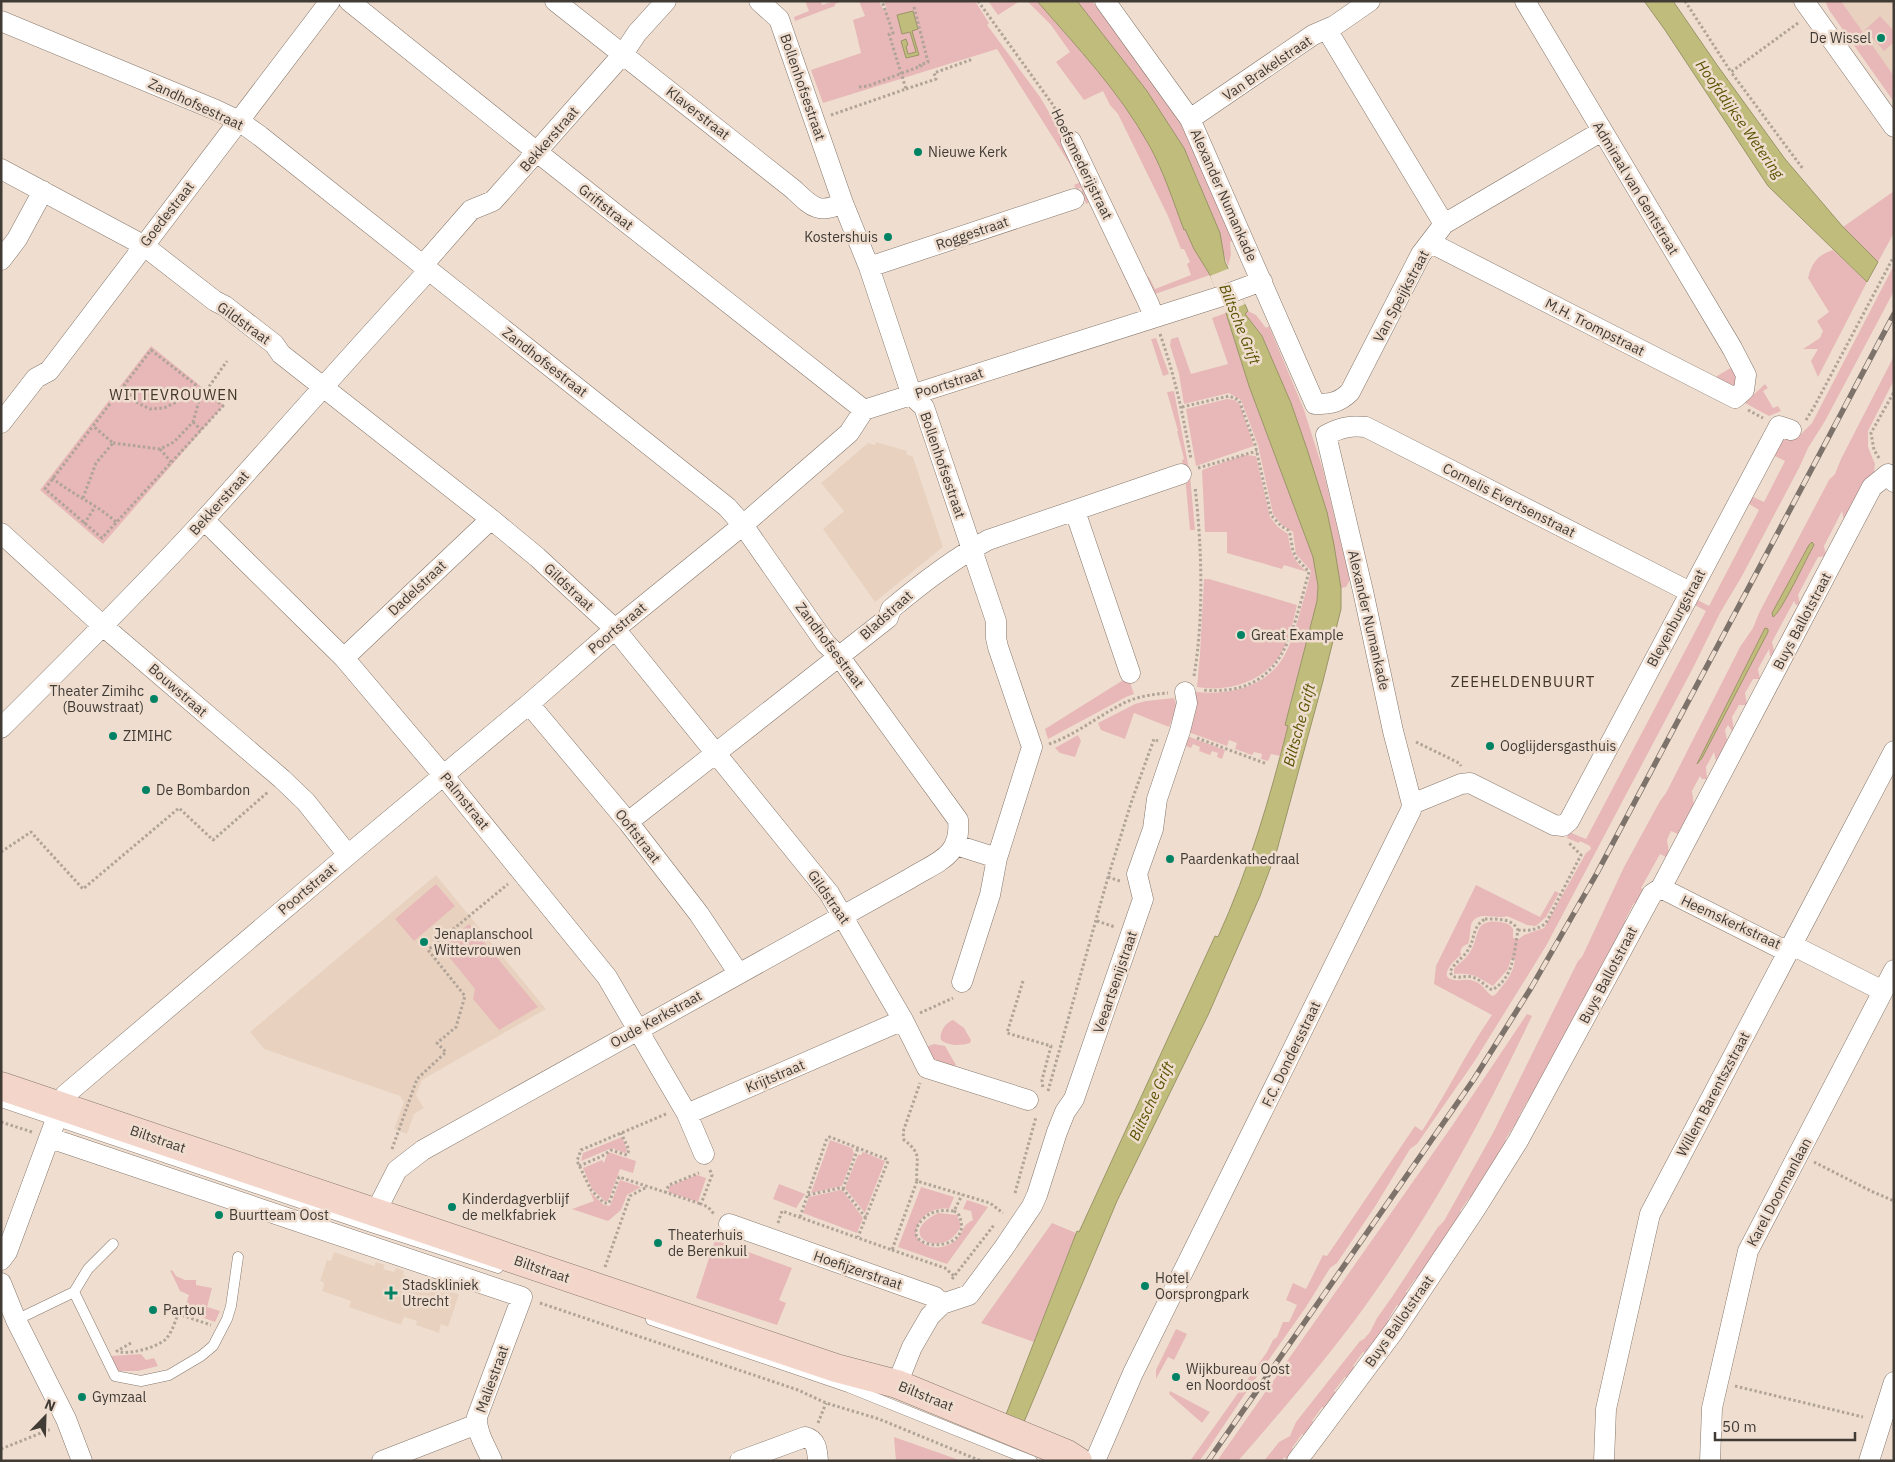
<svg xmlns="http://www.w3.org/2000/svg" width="1895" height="1462" viewBox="0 0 1895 1462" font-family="'IBM Plex Sans',sans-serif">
<rect width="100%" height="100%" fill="#efded0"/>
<path fill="#e8d2bf" d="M1841 1H1894V76Z
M876 442 907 451 906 454 913 457 943 547 875 602 823 529 844 511 821 483 868 443 875 445Z
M436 875 546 1009 422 1080 416 1095 424 1108 414 1114 407 1134 394 1129 404 1102 400 1096 264 1049 250 1032Z
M334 1252 374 1266 376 1262 385 1265 383 1269 394 1272 396 1268 404 1271 403 1275 459 1294 448 1327 441 1324 439 1333 416 1325 417 1321 404 1317 401 1325 349 1307 351 1301 322 1291 324 1285 323 1282 320 1281 327 1260 331 1261Z"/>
<path fill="#e7b8b7" d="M805 1H821L822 5 834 1H842L835 4V6L795 21 794 17 809 11Z
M859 1H879L884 11 887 10 884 1H975L989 23 987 25 1040 97 1063 136 1141 298 1135 300 1090 202 1086 204 1081 188 1076 189 1074 185 1081 182 997 49 823 103 811 70 861 53 853 20 865 16Z
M988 1H1020L998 15Z
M1027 1H1037C1077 47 1119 91 1149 145 1173 187 1183 235 1210 275L1152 295 1145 278 1149 277 1155 289 1191 275 1187 264 1190 262 1184 249H1181L1168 216 1118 114 1110 105 1103 91 1084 100 1056 62 1070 52 1051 25Z
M1077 1H1092L1154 84 1182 125 1235 240 1230 242 1231 255 1228 266 1199 182 1184 148 1147 91Z
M1825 1H1841L1894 76V102L1829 10Z
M1880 16 1894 31V42L1884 51 1865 30Z
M1894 191V233L1878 262 1843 227Z
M1833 250 1867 282 1818 377 1811 361 1818 349H1803L1820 338 1823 331 1817 321 1829 312 1808 278C1812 262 1818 255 1833 250Z
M1894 265V291L1825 421 1808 448 1800 466 1742 576 1720 613 1694 666 1546 946 1474 1062 1417 1144 1410 1149 1376 1205 1337 1263 1330 1268 1306 1307 1256 1378 1249 1385 1247 1391 1206 1452 1199 1461H1190L1267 1352 1273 1340 1277 1337 1283 1322H1289L1297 1305 1286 1300 1293 1283 1306 1289 1323 1255 1327 1256 1415 1126 1422 1131C1447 1093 1466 1052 1492 1015L1434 984 1436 966 1476 885 1540 917 1555 891 1559 893 1546 917 1536 926 1527 925 1507 916C1497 920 1476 909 1471 925 1470 931 1470 938 1468 944 1463 945 1459 950 1461 955 1455 959 1436 978 1455 980 1462 981 1467 978 1474 981 1483 984 1485 991 1492 996L1495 995C1505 983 1513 975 1515 959H1511L1508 969 1493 986C1476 977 1476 973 1454 974V969C1459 963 1466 959 1470 952 1480 937 1473 918 1500 922 1506 923 1510 924 1513 929V938L1519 939 1524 935 1544 928 1586 853 1591 849 1590 846 1580 841 1579 843 1567 838 1569 832 1586 839 1706 611 1691 603 1694 598 1709 606 1759 510 1746 502 1751 496 1764 502 1785 461 1771 454 1783 438 1801 434 1812 423Z
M1248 311 1256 315 1266 328 1269 326 1304 410 1323 470 1350 580 1346 587 1341 588 1327 512 1307 449 1291 403 1262 336 1245 314Z
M1226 313 1249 386 1313 557 1318 586 1317 601 1285 724 1288 725 1280 756 1271 754 1268 761 1261 759 1262 754 1254 752 1252 755 1235 749 1237 743 1229 740 1227 746 1188 732 1196 692C1229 695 1266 688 1284 656 1291 644 1295 629 1299 616 1303 601 1308 586 1311 571L1296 554 1293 532 1282 525 1273 514 1258 445 1241 400 1229 393 1184 404 1179 374 1170 345 1171 339 1178 337 1191 374 1228 364 1212 318Z
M1156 338 1169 374 1163 376 1151 339Z
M151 346 224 405 103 544 40 490Z
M1894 356V380L1868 431V447L1875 464 1874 472 1846 530 1842 511 1824 546 1826 556 1818 557 1798 595 1800 604 1796 605 1794 601 1772 642 1775 655 1770 656 1769 649 1758 669 1760 679H1753L1745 693 1747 705H1739L1732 717 1734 731H1732L1728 725 1725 730 1729 750 1718 771 1714 752 1706 767 1707 779H1702L1700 776 1692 791 1695 814 1678 839V834L1671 831 1667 840 1670 859 1660 854 1641 888 1648 892 1640 906 1634 903 1625 920 1631 924 1614 956 1608 953 1599 970 1605 973 1600 982 1594 979 1586 994 1591 998 1581 1003 1573 1018 1579 1022 1562 1053 1556 1050 1546 1068 1552 1071 1535 1103 1528 1100 1519 1116 1525 1120 1520 1129 1514 1126 1505 1140 1511 1144 1476 1200 1470 1197 1460 1211 1466 1215 1421 1281 1416 1278 1406 1292 1411 1296 1403 1309 1397 1305 1388 1320 1393 1324 1369 1356 1363 1352 1353 1366 1358 1370 1351 1381 1345 1377 1334 1391 1340 1395 1328 1411 1322 1407 1312 1421 1317 1426 1308 1438 1302 1434 1292 1448 1296 1452 1289 1461 1284 1457 1282 1461H1264L1279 1442 1290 1436 1296 1422 1360 1341 1364 1339 1370 1332 1377 1318 1392 1297 1438 1227 1444 1221 1493 1133 1578 961 1582 957 1624 867 1660 801 1666 793 1740 647 1753 628 1759 613 1829 480 1835 474 1841 459Z
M1734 366 1737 375 1734 387 1714 383 1717 376Z
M1765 384 1768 388 1763 391 1773 408 1778 406 1781 411 1769 416 1745 403Z
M1174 391 1189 469 1184 470 1182 460 1184 459 1177 431H1178L1167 392Z
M1227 399 1235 400 1240 405 1254 446 1196 466 1186 409Z
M1244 455 1256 456 1270 517 1278 527 1288 534C1290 550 1293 561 1307 572L1284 565 1282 569 1227 553V532H1205L1202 470Z
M1190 475 1195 530H1190L1185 476Z
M1204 579H1209L1297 605C1294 618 1291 633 1285 646 1270 680 1231 693 1197 687L1200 654Z
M1128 677 1134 694 1126 697 1048 739 1045 729Z
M1174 698 1177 707 1169 727 1134 713 1125 739 1101 730 1098 723 1135 704 1146 701Z
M1078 735 1081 741 1075 757 1060 753 1055 748Z
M1187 736 1225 750 1222 759 1217 757 1218 753 1212 751 1210 755 1199 751 1200 747 1193 744 1191 748 1184 745Z
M436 884 455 906 414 941 395 919Z
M469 924 538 1007 499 1030 473 999 475 989 441 947Z
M1527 1014 1532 1016C1485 1115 1432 1213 1368 1302 1328 1358 1283 1409 1238 1461H1217L1452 1126Z
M953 1020 964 1028 971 1040 970 1043C961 1046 948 1046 941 1040 939 1032 946 1022 953 1020Z
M934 1044 945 1046 956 1065 950 1068 932 1062 926 1047Z
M622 1137 627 1150 625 1153 612 1148 581 1161 583 1153Z
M830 1140 852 1148 854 1154 842 1186 811 1193Z
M608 1152 636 1161 633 1173 620 1169 608 1201H605L592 1189 583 1168 602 1160 604 1163Z
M863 1152 885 1161 865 1213 845 1188 858 1155H861Z
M697 1175 706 1178 698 1202 668 1192 670 1186Z
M620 1180 641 1187 627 1195 621 1210 608 1221 572 1209 594 1201 590 1192 604 1205 610 1206Z
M779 1184 805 1194 796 1208 773 1199Z
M921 1187 954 1197 949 1209C932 1206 916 1218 916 1235 924 1251 946 1251 958 1238 965 1230 961 1226 973 1220L971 1211 963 1209 967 1200 988 1207 947 1264 898 1247Z
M840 1190 843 1191 863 1218 857 1233 803 1213 809 1197Z
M938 1213 957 1215 961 1225C947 1262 891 1236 938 1213Z
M1052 1223 1076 1233 1034 1342 981 1323Z
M715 1240 792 1268 779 1300 786 1303 777 1325 696 1298Z
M170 1270 173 1271 176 1276 185 1280H196V1285L212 1288 207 1307 220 1311 215 1322 184 1311 189 1295 180 1291Z
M1176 1329 1187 1334 1174 1360 1168 1357 1156 1379V1370Z
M141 1354 146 1360 154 1358 158 1366 138 1371H118L111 1356Z
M1170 1391 1210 1412 1202 1423 1169 1394Z
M894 1437 962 1461H896Z"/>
<path fill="#c0bc7c" stroke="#9a9567" d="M1037 1H1077L1147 91 1184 148 1220 233 1225 262 1248 311 1245 314 1262 336 1291 403 1307 449 1327 512 1334 545 1341 588V609L1323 681 1277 850 1260 896 1209 1013 1117 1201 1024 1422 988 1461 1077 1231 1079 1232 1215 936 1218 937C1249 869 1270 798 1288 726L1285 725 1317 601 1318 586 1313 557 1249 386 1226 313 1210 275 1194 249 1185 229 1184 230C1173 201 1164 172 1149 145 1119 91 1077 47 1037 1Z
M1644 1H1673L1717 65 1785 159 1843 227 1878 262 1867 282 1768 186 1665 30Z
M913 11 918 29 912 31 919 55 906 58 901 41 906 39 908 45 906 46 908 54 916 52 910 32 902 34 897 15Z
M1812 542 1814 545C1807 557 1781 613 1773 617L1772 613 1809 545Z
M1765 628 1768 629V632L1702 758 1697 764Z"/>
<path fill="#efded0" d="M1230 268 1245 304 1225 313 1210 276Z
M1004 1414 1024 1422 1011 1461H987Z"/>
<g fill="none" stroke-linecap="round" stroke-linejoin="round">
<g stroke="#86776b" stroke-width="11">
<path id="lane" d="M1 1102 368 1226 498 1268
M74 1292 115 1376 141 1381 169 1375 201 1356 213 1346 227 1319 231 1306 238 1257
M16 1320 74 1292 88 1269 113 1244
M651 1320 848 1387 1032 1461"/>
</g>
<g stroke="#86776b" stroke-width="21">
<path id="street" d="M349 1 537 152 864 410
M555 1 793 189C811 206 818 215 843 203
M759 1 779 19 843 203 869 267 912 396 924 407 996 621V638L998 647 1032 747 997 858 990 895 962 982
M1105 1 1190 119 1315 404C1330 404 1339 403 1350 392L1421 254 1444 224 1602 131
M1804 1 1894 127
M1 21 216 110 239 121 260 136 727 507 743 525 826 644 839 656 958 820C962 857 936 862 909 879L423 1150 397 1170 375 1213
M1327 30 1444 224
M1190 119 1313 35 1334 26 1370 1
M1071 141 1148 302 1154 317
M1 169 143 245 215 301 225 306 274 344 281 354 491 519 537 557 615 629 829 893 903 1020 927 1068 1028 1100
M1431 243 1735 398 1744 390 1746 375 1732 348 1525 1
M1 260 17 239 43 191
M423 265 471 210 493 201 623 54 637 33 666 1
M869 267 1074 199
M1 423 36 378 49 371 330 1
M1075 511 1130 673
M204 520 344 658 443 775 607 977 687 1114
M1 533 103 626 282 779 306 802 348 855
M344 658 491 519
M529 704 628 822 699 914 739 974
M1 728C70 659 139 591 204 520 279 437 353 353 429 270
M1412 804 1461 784 1470 783 1554 825 1563 826 1569 821 1779 426 1791 430
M628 822 888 618 891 609C922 583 953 559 988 540L1181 474
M956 845 997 858
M1661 888 1780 948H1798L1883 991
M50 1138 522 1297 477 1417C476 1432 486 1447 492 1461
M704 1154 687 1114 903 1020
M729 1224 935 1297 942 1304
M1 1260 7 1252 65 1095 348 855 529 704 615 629 743 525 849 433 864 410 1219 297 1262 281
M1 1283 16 1320 66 1419 82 1461
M897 1384 912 1347 930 1316 942 1304 969 1295 1003 1249 1032 1206 1037 1195 1057 1132 1065 1112 1074 1099 1143 899 1137 874 1153 829 1157 799 1180 731 1187 703 1185 692
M382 1461 477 1424
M740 1461 805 1437C817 1440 817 1450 818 1461
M1095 1461 1133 1373 1411 810 1412 804 1393 731 1363 591 1326 435C1340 428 1350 425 1366 427L1690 592
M1297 1461 1394 1331 1476 1208 1518 1141 1652 894 1661 888 1872 487 1888 474 1894 482
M1604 1461 1606 1409 1650 1214 1894 751
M1710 1461 1712 1408 1748 1251 1894 970
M1869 1461 1894 1382"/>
</g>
<g stroke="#86776b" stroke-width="29">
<path id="secondary" d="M1 1086 836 1368 897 1384 1067 1454 1078 1461"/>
</g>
<path stroke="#b0a398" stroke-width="3" stroke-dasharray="2.5 2.5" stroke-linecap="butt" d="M978 1 1053 105 1063 124
M1685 1 1731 72
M1798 23 1731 72 1803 169
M859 87 868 86 921 66 920 65 928 62 914 7
M906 89 936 79 934 73 973 59
M831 115 906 89 889 34 893 33 882 1
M1160 334C1175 376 1183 415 1191 459
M151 350 223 406 102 538 45 489Z
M124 386 136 402 150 409 164 408 183 399 199 401
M1182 407 1229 396 1239 400 1255 444 1271 515 1281 526 1288 530 1290 534 1293 551 1297 559 1309 572C1291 634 1285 697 1202 690
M1748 410 1763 418
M1806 420 1814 407 1894 256
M193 422 201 430
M113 443 160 449 174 442 193 422 199 401 227 361
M160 449 171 462
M1879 458 1874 450 1871 433 1894 392
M1198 468 1257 451
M52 478C73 495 98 505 117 523
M83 498 96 463 113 443 93 426
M84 524 95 507
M1194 676C1204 617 1202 547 1195 487
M1197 738 1267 764
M1416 742 1459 763 1461 766
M1049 744C1075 735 1097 717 1122 704 1135 697 1153 694 1168 693
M1 852 31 832 83 889 179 808 213 840 268 792
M1108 877 1120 881
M1485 919C1497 919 1512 918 1518 930 1514 952 1514 978 1492 990 1485 986 1480 979 1472 977 1465 975 1458 979 1452 976L1450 972C1454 963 1463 958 1468 950 1476 938 1471 928 1485 919Z
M1097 921 1115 927
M1518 930C1529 931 1537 930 1546 923L1581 855 1569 843
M1023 981 1007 1033 1051 1046 1042 1080 1043 1089
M920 1013 953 998
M1048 1091 1108 877 1132 800 1154 739 1158 741
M666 1114 581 1150 577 1161 591 1190 604 1203H609L619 1177 701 1204
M1 1122 32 1132
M392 1149 417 1079 446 1052 437 1043 456 1027 465 996 428 950 508 884
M1814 1162 1873 1192 1894 1201
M579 1166 602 1156 611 1150 627 1155 629 1150 621 1133
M710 1170 712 1175 701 1204 708 1207 714 1214
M917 1181C915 1160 924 1155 904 1140L903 1132 920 1083
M843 1189 858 1148
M665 1193 669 1185 699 1173
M1015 1193 1036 1117
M808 1195 840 1188 844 1190 866 1218
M954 1211 958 1213C980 1257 889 1252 924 1218 933 1210 942 1210 954 1211L962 1195
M800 1217 827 1138 830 1137 886 1159 888 1161 858 1237
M778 1223 782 1211 892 1250 917 1181 990 1203 1003 1213
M892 1250 945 1268 954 1276
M605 1267 630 1196 647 1187
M952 1279 994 1225
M540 1303 798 1390 826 1403 879 1419 981 1461
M131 1343 117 1351C127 1356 158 1347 166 1339 172 1332 175 1322 178 1314L211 1325
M1735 1386 1863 1417
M818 1423 826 1403
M1 1449 51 1429"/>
<use href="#lane" stroke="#fff" stroke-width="10"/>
<use href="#street" stroke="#fff" stroke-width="20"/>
<use href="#secondary" stroke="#f4d5c9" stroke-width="28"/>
<g stroke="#7d736b" stroke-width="5.5">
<path id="rail" d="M1208 1461 1474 1079 1531 988 1597 873 1894 314"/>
</g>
<use href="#rail" stroke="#efded0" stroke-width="4" stroke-dasharray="11" stroke-linecap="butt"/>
</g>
<g fill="#008365" stroke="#efded0" stroke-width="2">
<circle cx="1881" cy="38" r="5"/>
<circle cx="918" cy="152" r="5"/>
<circle cx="888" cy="237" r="5"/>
<circle cx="1241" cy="635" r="5"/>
<circle cx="154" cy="699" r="5"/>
<circle cx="113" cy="736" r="5"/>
<circle cx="1490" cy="746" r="5"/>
<circle cx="146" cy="790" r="5"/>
<circle cx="1170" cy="859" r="5"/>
<circle cx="424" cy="942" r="5"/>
<circle cx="452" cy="1207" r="5"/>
<circle cx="219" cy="1215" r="5"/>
<circle cx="658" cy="1243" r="5"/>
<circle cx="1145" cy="1286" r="5"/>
<path d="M388.5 1285.5h5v5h5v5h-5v5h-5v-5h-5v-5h5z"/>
<circle cx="153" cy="1310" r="5"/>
<circle cx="1176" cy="1377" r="5"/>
<circle cx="82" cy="1397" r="5"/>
</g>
<g text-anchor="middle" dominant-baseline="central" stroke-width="5" stroke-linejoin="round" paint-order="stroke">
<g font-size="14" fill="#413b35" stroke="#efded0" text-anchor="start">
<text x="1871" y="38" text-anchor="end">De Wissel</text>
<text x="928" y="152">Nieuwe Kerk</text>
<text x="878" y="237" text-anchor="end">Kostershuis</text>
<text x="1251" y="635">Great Example</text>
<text x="144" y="691" text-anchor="end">Theater Zimihc<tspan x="144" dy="16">(Bouwstraat)</tspan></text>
<text x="123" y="736">ZIMIHC</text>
<text x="1500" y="746">Ooglijdersgasthuis</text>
<text x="156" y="790">De Bombardon</text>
<text x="1180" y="859">Paardenkathedraal</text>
<text x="434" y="934">Jenaplanschool<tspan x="434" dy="16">Wittevrouwen</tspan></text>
<text x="462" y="1199">Kinderdagverblijf<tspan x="462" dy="16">de melkfabriek</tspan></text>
<text x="229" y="1215">Buurtteam Oost</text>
<text x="668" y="1235">Theaterhuis<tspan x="668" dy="16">de Berenkuil</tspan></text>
<text x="1155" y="1278">Hotel<tspan x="1155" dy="16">Oorsprongpark</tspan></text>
<text x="402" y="1285">Stadskliniek<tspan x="402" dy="16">Utrecht</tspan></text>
<text x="163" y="1310">Partou</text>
<text x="1186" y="1369">Wijkbureau Oost<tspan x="1186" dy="16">en Noordoost</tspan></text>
<text x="92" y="1397">Gymzaal</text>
</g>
<g font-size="14" fill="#413b35" stroke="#efded0">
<text transform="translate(1267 68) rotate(-34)">Van Brakelstraat</text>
<text transform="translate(803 87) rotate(71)">Bollenhofsestraat</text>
<text transform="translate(196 104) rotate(25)">Zandhofsestraat</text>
<text transform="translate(698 113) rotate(38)">Klaverstraat</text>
<text transform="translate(549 139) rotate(-49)">Bekkerstraat</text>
<text transform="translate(1082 164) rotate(64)">Hoefsmederijstraat</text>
<text transform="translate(1636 188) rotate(59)">Admiraal van Gentstraat</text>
<text transform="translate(1224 195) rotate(66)">Alexander Numankade</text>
<text transform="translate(606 207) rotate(38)">Griftstraat</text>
<text transform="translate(167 214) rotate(-52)">Goedestraat</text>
<text transform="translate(972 233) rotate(-19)">Roggestraat</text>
<text transform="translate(1401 296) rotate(-62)">Van Speijkstraat</text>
<text transform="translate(244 323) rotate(36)">Gildstraat</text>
<text transform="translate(1595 327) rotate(27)">M.H. Trompstraat</text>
<text transform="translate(545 362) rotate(38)">Zandhofsestraat</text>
<text transform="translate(949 383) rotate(-18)">Poortstraat</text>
<text transform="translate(943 465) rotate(71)">Bollenhofsestraat</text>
<text transform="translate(1509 500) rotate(27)">Cornelis Evertsenstraat</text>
<text transform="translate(219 503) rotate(-48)">Bekkerstraat</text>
<text transform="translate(569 587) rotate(43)">Gildstraat</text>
<text transform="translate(417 588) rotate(-43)">Dadelstraat</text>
<text transform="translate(886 615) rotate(-42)">Bladstraat</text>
<text transform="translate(1676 618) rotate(-62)">Bleyenburgstraat</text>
<text transform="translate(1369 620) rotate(77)">Alexander Numankade</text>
<text transform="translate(1802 621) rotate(-62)">Buys Ballotstraat</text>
<text transform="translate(617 628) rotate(-40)">Poortstraat</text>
<text transform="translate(830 645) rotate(53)">Zandhofsestraat</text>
<text transform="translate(178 690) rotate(41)">Bouwstraat</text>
<text transform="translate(465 801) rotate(51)">Palmstraat</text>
<text transform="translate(638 836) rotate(52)">Ooftstraat</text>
<text transform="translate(307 889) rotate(-40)">Poortstraat</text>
<text transform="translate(829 897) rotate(55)">Gildstraat</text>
<text transform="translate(1731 922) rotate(25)">Heemskerkstraat</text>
<text transform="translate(1608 975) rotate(-62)">Buys Ballotstraat</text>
<text transform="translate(1115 982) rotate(-71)">Veeartsenijstraat</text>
<text transform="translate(656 1019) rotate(-29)">Oude Kerkstraat</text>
<text transform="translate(1291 1054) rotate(-64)">F.C. Dondersstraat</text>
<text transform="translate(775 1076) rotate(-23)">Krijtstraat</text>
<text transform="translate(1713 1094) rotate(-62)">Willem Barentszstraat</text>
<text transform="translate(158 1139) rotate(19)">Biltstraat</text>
<text transform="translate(1779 1192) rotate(-62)">Karel Doormanlaan</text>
<text transform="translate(542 1269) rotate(19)">Biltstraat</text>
<text transform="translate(858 1270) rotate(19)">Hoefijzerstraat</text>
<text transform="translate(1399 1321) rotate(-55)">Buys Ballotstraat</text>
<text transform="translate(492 1379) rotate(-70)">Maliestraat</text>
<text transform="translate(926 1396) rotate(22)">Biltstraat</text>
</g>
<g font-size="15" font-style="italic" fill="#585301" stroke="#efded0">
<text transform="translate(1740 119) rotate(55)">Hoofddijkse Wetering</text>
<text transform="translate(1240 324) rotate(68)">Biltsche Grift</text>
<text transform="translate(1299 725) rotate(-75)">Biltsche Grift</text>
<text transform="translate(1151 1101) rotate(-65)">Biltsche Grift</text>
</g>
<g font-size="15" letter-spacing="1" fill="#43362b" stroke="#efded0">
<text x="174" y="394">WITTEVROUWEN</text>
<text x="1523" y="681">ZEEHELDENBUURT</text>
</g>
</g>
<rect width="1895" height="1462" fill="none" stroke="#413b35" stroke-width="5"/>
<g transform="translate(45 1417) rotate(23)" stroke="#efded0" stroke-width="4" paint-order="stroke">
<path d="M0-4L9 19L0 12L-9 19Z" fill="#413b35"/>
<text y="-8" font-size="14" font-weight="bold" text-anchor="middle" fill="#413b35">N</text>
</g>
<path d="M1715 1432v8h140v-8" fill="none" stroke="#413b35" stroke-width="2.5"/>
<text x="1722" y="1432" font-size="15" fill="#413b35" stroke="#efded0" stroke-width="4" paint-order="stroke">50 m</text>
</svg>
